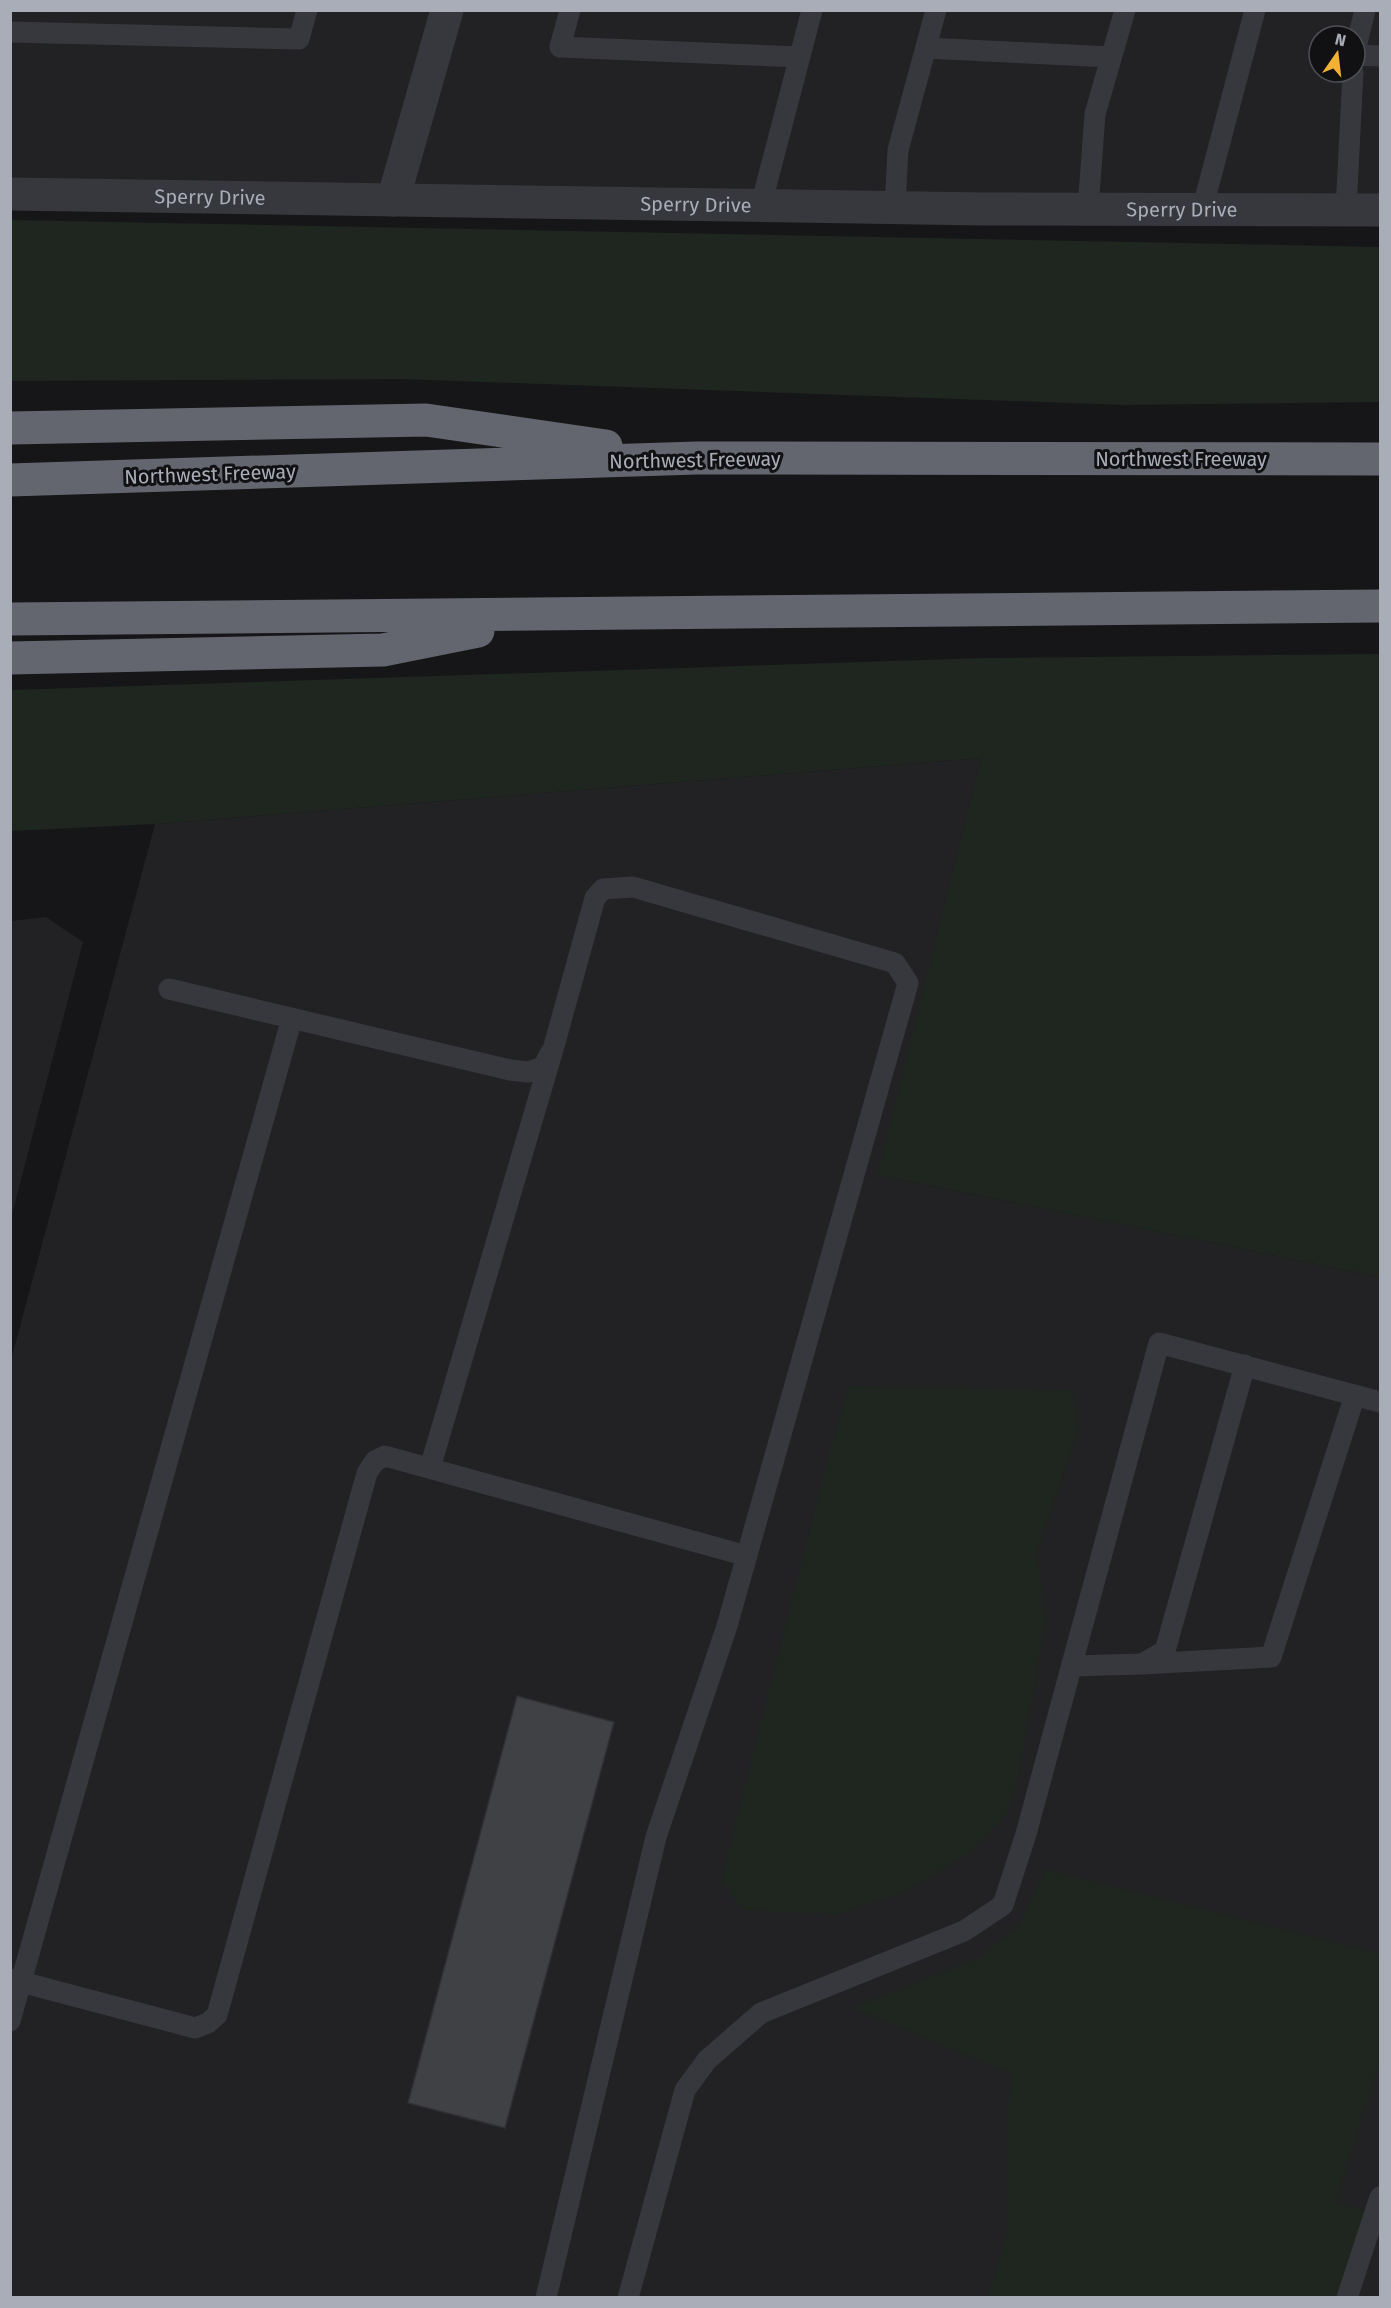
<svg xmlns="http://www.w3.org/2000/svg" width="1391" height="2308" viewBox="0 0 1391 2308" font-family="'Fira Sans',sans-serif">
<rect width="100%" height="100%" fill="#161618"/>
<path fill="#222225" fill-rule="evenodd" d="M11 11H1380V201L11 179ZM1319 36H1355V72H1319Z
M981 758 878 1175 1380 1277V2297L11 2298V1360L155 824Z
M46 917 83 942 11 1218V921Z"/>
<path fill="#1e261f" d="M11 220 1380 247V402L1124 405 401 379 11 381Z
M1380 654V1277L877 1175 981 758 155 824 11 831V690L984 658Z
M849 1386 1074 1390 1078 1431 1037 1552 1046 1619 1020 1768 1009 1811 970 1852 908 1891 836 1914 742 1910 721 1881 830 1449Z
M1045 1869 1380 1954V2060L1336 2202 1375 2215 1347 2297H987L1008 2231 1007 2117 1012 2074 852 2008 979 1958 1018 1926Z"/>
<path fill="#404145" stroke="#303034" stroke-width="1.5" d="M517 1696 614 1722 505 2128 408 2103Z"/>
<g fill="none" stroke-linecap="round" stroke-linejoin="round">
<path stroke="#37383d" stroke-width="21" d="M570 10 560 47 800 57
M10 32 299 39 307 10
M926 48 1111 57
M1355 51 1365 10
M1355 55 1380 56
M761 205 812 10
M895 207 898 150 936 10
M1088 209 1095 114 1125 10
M1202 210 1255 10
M1346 210 1353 72
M169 989 510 1070 528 1072 543 1067 551 1052
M430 1468 554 1046 595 898 603 889 633 887 895 963 908 983 727 1626 656 1837 546 2298
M1142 1664 1271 1657 1355 1395
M1072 1666 1142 1664 1165 1651 1245 1365
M10 1979 195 2028 208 2023 217 2015 367 1473 375 1461 385 1456 747 1556
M10 2021 292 1018
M628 2298 685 2090 707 2060 761 2013 964 1931 1003 1905 1026 1834 1159 1343 1380 1402
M1347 2298 1380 2197"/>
<path stroke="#37383d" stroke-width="33" d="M393 200 447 10"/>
<path stroke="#37383d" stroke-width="33" id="s1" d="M10 194 984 209 1380 210"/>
<path stroke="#63666e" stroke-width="33" d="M10 428 426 420 606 446
M10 480 697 458 1380 459
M10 619 1380 606
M10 658 383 650 478 631"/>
</g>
<g text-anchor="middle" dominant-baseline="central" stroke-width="6" stroke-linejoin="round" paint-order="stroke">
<g font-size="20" fill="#a8adb8" stroke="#111113">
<text stroke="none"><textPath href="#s1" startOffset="200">Sperry Drive</textPath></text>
<text stroke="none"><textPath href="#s1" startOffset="686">Sperry Drive</textPath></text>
<text stroke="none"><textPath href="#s1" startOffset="1172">Sperry Drive</textPath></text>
<text x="1181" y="459">Northwest Freeway</text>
<text transform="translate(695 460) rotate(-1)">Northwest Freeway</text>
<text transform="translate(210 474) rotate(-2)">Northwest Freeway</text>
</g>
</g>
<rect width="1391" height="2308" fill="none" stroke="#a8adb8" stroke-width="24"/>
<g transform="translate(1337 54) rotate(14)"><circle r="28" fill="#111113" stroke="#4d4f55" stroke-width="1.5"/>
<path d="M0-4.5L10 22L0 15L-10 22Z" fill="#f2b134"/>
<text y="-9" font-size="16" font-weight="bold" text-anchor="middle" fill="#a8adb8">N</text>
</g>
</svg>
